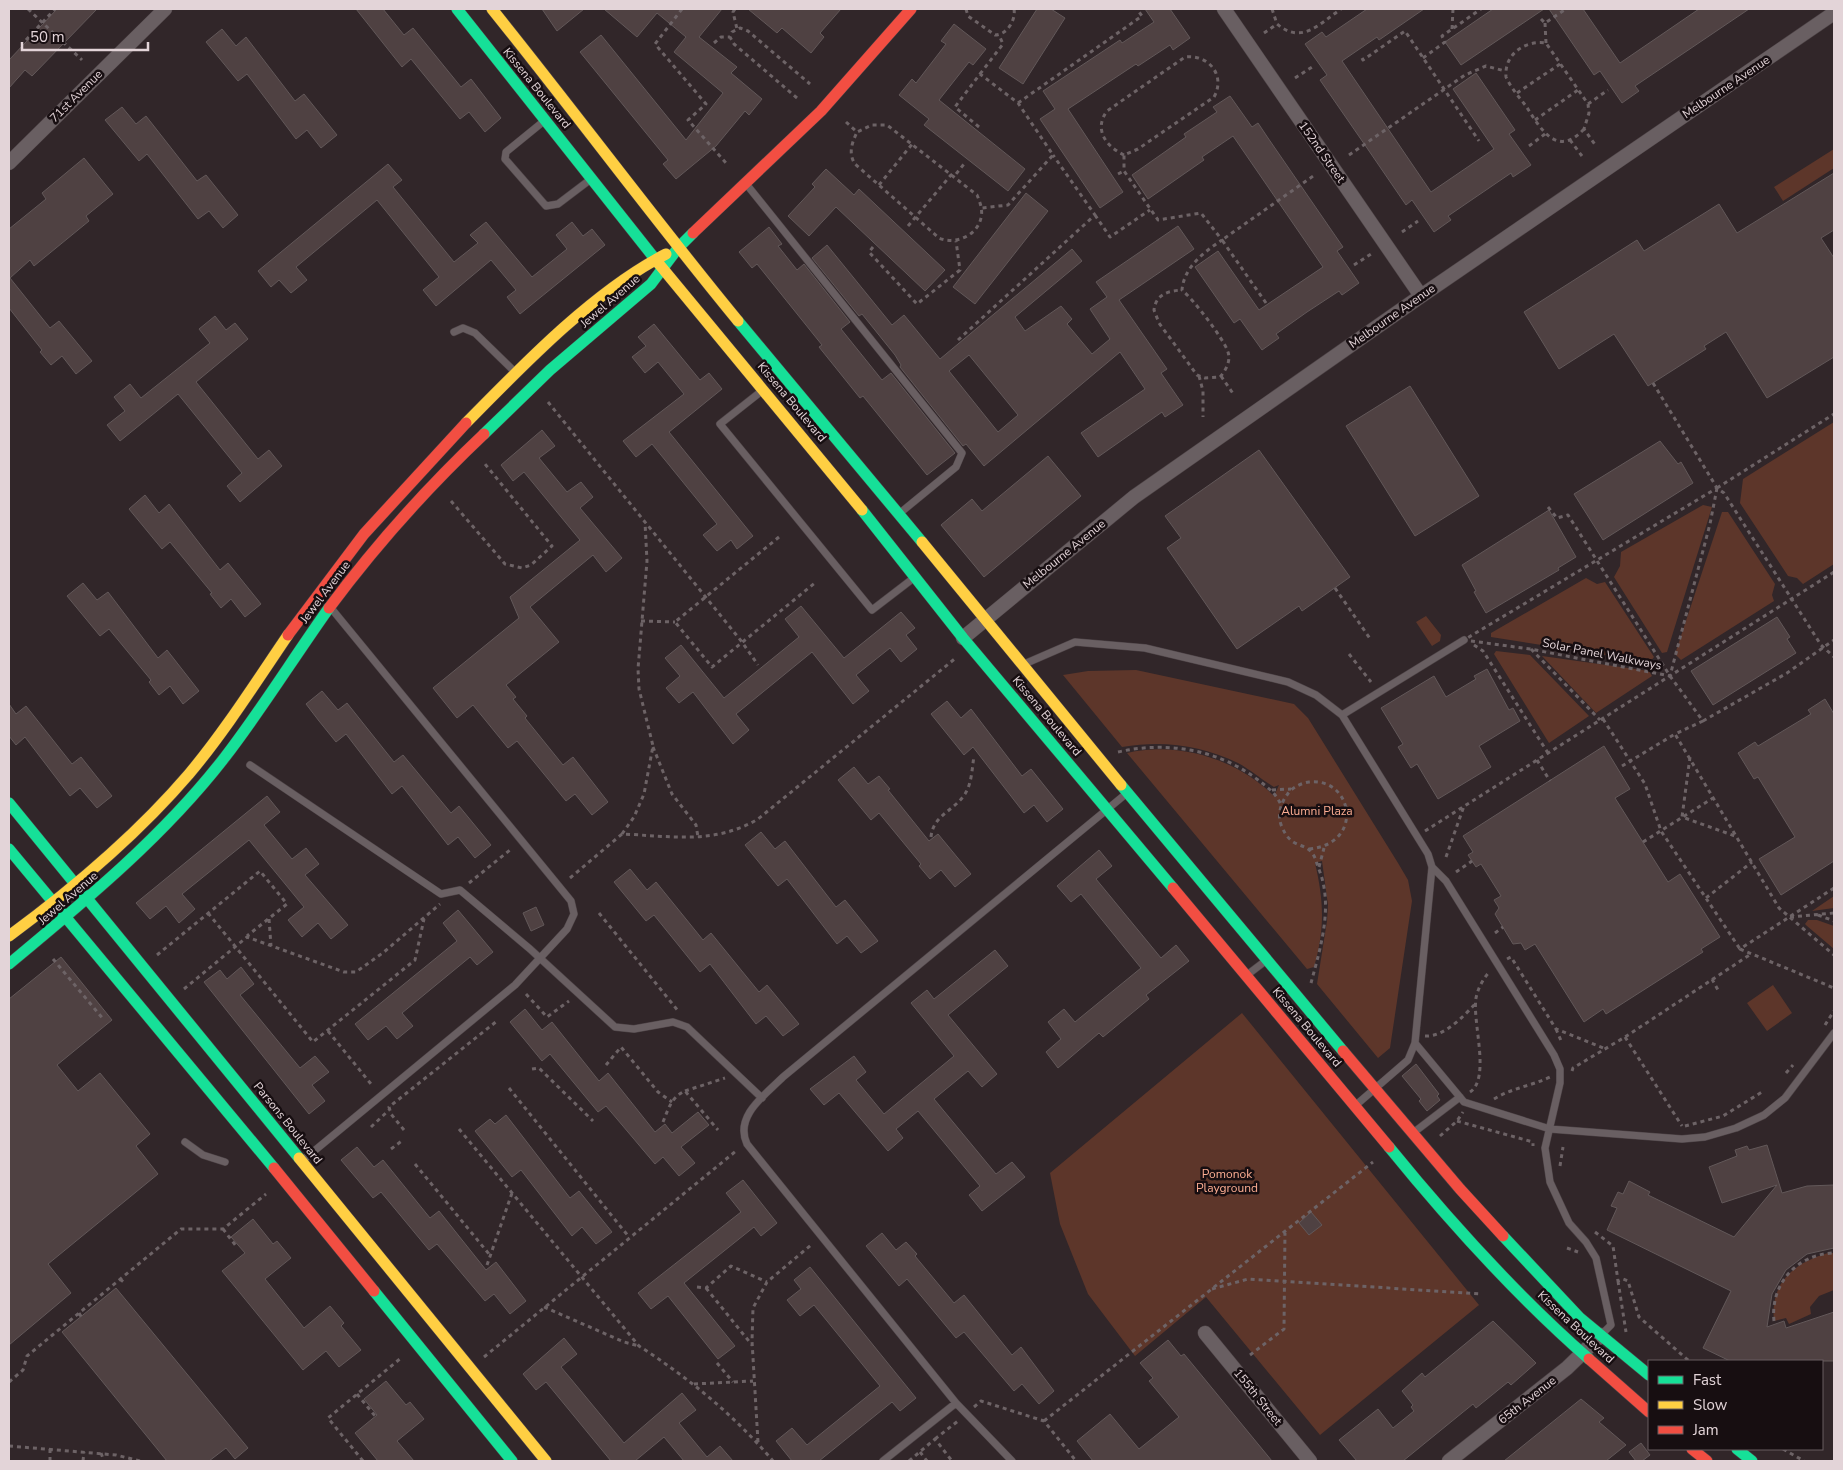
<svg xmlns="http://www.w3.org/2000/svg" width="1843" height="1470" viewBox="0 0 1843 1470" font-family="'Nunito Sans',sans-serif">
<rect width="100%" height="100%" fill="#312629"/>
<path fill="#5d362a" d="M1834 149V168L1783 201 1774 187Z
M1834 422V564L1803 584 1797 578 1788 576 1740 503 1743 479Z
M1703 505 1712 507 1667 652 1662 653 1614 577 1620 566 1621 552Z
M1722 512H1728L1775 584 1772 595 1774 601 1681 660 1675 654Z
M1586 578 1597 584 1605 582 1654 657 1650 662 1491 637V633Z
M1426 616 1441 635 1440 641 1432 646 1416 622Z
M1496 651 1530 655 1589 716 1549 743 1494 654Z
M1542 656 1649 671 1652 676 1596 713Z
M1136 670 1294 704 1308 718 1398 863 1408 880 1412 901 1390 1048 1378 1058 1317 984 1327 921 1328 905 1322 861 1315 863C1324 901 1325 929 1314 967L1307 969 1127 753C1178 741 1237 759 1274 796L1279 785 1274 787C1262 780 1251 770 1238 763 1201 745 1163 740 1122 747L1063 675 1088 671Z
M1834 896V908L1812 911Z
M1808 920H1817L1834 926V949L1807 926 1805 924Z
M1773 985 1792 1013 1767 1031 1747 1003Z
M1242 1013 1479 1305 1320 1435 1206 1297 1135 1356 1088 1294 1060 1224 1050 1173Z
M1828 1253H1834V1290L1819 1296 1810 1307 1811 1314 1789 1324 1786 1318 1774 1321C1770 1282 1794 1263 1828 1253Z"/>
<path fill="#4f4142" stroke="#625859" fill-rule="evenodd" d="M57 9H97L32 76 25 70 9 88V60Z
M356 9H383L404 35 413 28 461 87 471 79 501 118 485 132 469 112 460 119 411 59 402 67Z
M542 9H584L557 31Z
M604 9H722L699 37 737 67 731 73 762 99 749 115 745 111 716 146 676 179 663 164 668 160 580 52 601 35 686 140 723 93 674 52 686 37 657 13 637 37Z
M748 9H841L820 33 824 37 811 53 782 28 777 33Z
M1037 9H1051L1065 18 1023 84 999 68Z
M1145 9H1170L1190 38 1173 50 1170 45 1138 66 1136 64 1068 109 1123 192 1100 208 1040 119 1055 109 1043 91 1120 40 1122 43 1154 22Z
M1367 9H1424L1379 40 1377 37 1342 61 1431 192 1494 149 1453 89 1476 73 1515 130 1509 134 1531 165 1513 177 1511 173 1448 216 1451 220 1434 232 1412 200 1406 205 1367 148 1320 80 1327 75 1305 44 1322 32 1326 37Z
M1493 9H1544L1461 65 1445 42Z
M1549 9H1583L1620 63 1699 9H1749L1635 86 1639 91 1622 103 1600 71 1594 75Z
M954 24 986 49 973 65 969 62 939 100 1025 169 1008 191 924 125 929 119 899 95 912 79 916 83 946 44 941 41Z
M222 29 236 46 246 37 295 101 304 94 337 135 321 148 307 130 296 139 247 74 238 81 206 42Z
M1230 96 1252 127 1258 123 1268 138 1343 247 1337 251 1359 283 1342 295 1339 291 1307 312 1276 334 1279 338 1262 350 1240 319 1234 323 1195 267 1218 251 1259 310 1323 267 1233 136 1202 157 1204 160 1148 199 1132 175 1186 137 1184 134 1217 112 1213 107Z
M122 107 136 124 146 116 197 181 206 175 238 215 223 228 209 211 198 219 147 154 139 161 105 120Z
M84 158 113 194 86 216 89 221 34 266 30 260 10 278 50 328 59 321 92 361 76 374 62 356 51 365 40 352 42 350 9 308V229L46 199 42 193Z
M388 164 402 180 393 187 454 262 478 243 470 235 486 222 532 277 567 249 556 235 572 222 583 236 592 229 605 245 520 314 507 297 516 290 491 260 436 306 423 290 439 277 377 200 296 267 307 280 291 293 279 280 271 287 258 271Z
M826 169 854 195 859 189 945 270 925 291 836 207 809 236 788 216 815 187 812 184Z
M1834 173V230L1821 238 1834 258V357L1767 398 1726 332 1704 346 1706 349 1648 386 1614 334 1559 369 1524 312 1637 240 1644 251 1719 204 1737 233Z
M1026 193 1048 211 975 304 953 287Z
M1178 226 1194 249 1119 300 1167 369 1161 373 1183 405 1165 417 1162 412 1098 457 1081 433 1145 389 1120 352 984 466 966 444 963 446 900 367 901 365 895 355 862 314 859 316 812 258 827 245 892 325 904 315 940 359 1072 249 1082 261 1015 317 1025 331 1061 306 1072 319 1067 324 1092 354 1110 339 1090 309 1107 297 1096 282ZM969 355 1018 415 998 432 949 371Z
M769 227 782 244 778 246 797 270 804 264 850 322 841 329 882 380 891 373 955 453 927 475 863 396 860 398 819 347 822 345 757 264 752 268 739 252Z
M215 316 226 330 235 323 248 339 196 382 258 459 269 450 282 466 240 502 227 486 242 473 178 394 120 441 107 425 125 411 114 397 130 384 141 398 210 343 199 329Z
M654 324 700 380 709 373 722 389 669 432 753 536 737 549 731 540 717 551 703 535 717 524 652 444 636 457 623 441 684 394 658 362 645 373 632 357 646 346 638 337Z
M1410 386 1479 496 1415 536 1346 426Z
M542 430 555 446 539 458 567 492 581 482 593 497 580 508 622 558 606 572 593 555 530 607 559 642 506 685 516 697 513 699 527 716 525 718 563 765 573 757 608 802 592 815 575 794 566 801 517 741 508 748 473 705 457 718 433 688 519 618 510 597 580 540 524 472 513 481 501 465Z
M1660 441 1678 464 1681 462 1693 483 1603 540 1574 494Z
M1259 450 1350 577 1302 611 1299 606 1237 649 1167 548 1181 538 1165 516Z
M1048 456 1081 496 984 577 941 525 972 499 982 511Z
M145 495 159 513 169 504 220 570 228 563 261 604 245 617 231 599 221 608 210 594 212 593 170 542 162 549 129 509Z
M1549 510 1576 557 1558 568 1559 570 1486 613 1474 592 1476 591 1462 565Z
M83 583 97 600 108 592 158 658 167 650 199 691 183 704 170 686 159 695 149 682 151 680 109 629 100 636 67 596Z
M801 606 844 658 901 612 915 628 906 635 917 649 901 662 890 648 856 675 869 691 853 704 812 652 736 714 749 730 733 744 693 692 679 703 666 688 680 676 665 658 681 645 724 698 799 637 785 619Z
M1777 617 1790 637 1787 639 1796 653 1713 705 1691 671Z
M1487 669 1509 710 1513 708 1520 721 1479 746 1491 767 1438 799 1417 764 1411 768 1398 747 1403 744 1381 708 1434 676 1446 697 1476 679 1474 676Z
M322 691 338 710 347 703 394 762 403 755 451 813 459 806 491 845 475 858 458 837 448 845 402 786 392 794 346 734 336 742 319 721 306 704Z
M1825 699 1834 714V861L1781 895 1759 859 1795 837 1758 777 1754 779 1738 753 1755 742 1758 746 1811 714 1808 710Z
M947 701 961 718 971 709 1022 776 1031 769 1063 809 1047 822 1034 805 1024 813 973 747 964 755 931 714Z
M9 704 16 714 26 706 72 764 81 757 112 796 97 808 80 788 70 796 25 737 16 745 9 736Z
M1604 746 1630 789 1615 798 1668 882 1680 874 1720 937 1701 949 1703 952 1606 1014 1603 1009 1584 1022 1535 944 1525 950 1521 943 1513 944 1495 914 1499 908 1494 900 1501 896 1481 864 1476 867 1468 855 1473 852 1463 836Z
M854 767 868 784 879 776 890 789 888 790 929 841 938 834 971 874 955 887 941 870 930 879 919 866 921 864 879 813 871 820 838 780Z
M267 796 280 812 264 825 292 859 306 848 319 864 305 875 348 925 331 939 318 923 302 937 288 920 304 907 249 840 182 894 195 909 179 923 166 906 150 919 136 903Z
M761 832 775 849 785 841 836 907 845 900 878 941 861 953 847 936 837 944 787 879 778 886 745 845Z
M1099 850 1112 866 1096 879 1161 958 1176 945 1189 961 1146 995 1149 999 1103 1037 1099 1033 1058 1068 1046 1052 1061 1039 1048 1022 1064 1009 1075 1022 1141 968 1081 894 1071 902 1057 886Z
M630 869 647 890 656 882 703 940 711 933 759 992 767 985 799 1024 783 1036 766 1016 756 1024 710 964 700 972 654 915 646 921 614 882Z
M536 907 544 925 531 931 523 913Z
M458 910 493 952 477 965 470 957 402 1013 413 1026 397 1039 386 1026 368 1040 355 1024 457 941 443 923Z
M995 950 1008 966 948 1015 997 1074 982 1087 968 1071 934 1099 996 1174 1012 1162 1025 1177 982 1211 969 1195 980 1186 918 1111 896 1129 903 1138 888 1151 839 1093 824 1105 810 1089 854 1056 866 1072 856 1080 884 1114 954 1056 911 1003 927 990 934 999Z
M61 957 112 1020 57 1065 78 1091 100 1073 150 1134 136 1146 158 1174 48 1264 71 1293 9 1345V999Z
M241 967 254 984 240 995 300 1068 315 1056 329 1072 312 1085 325 1101 309 1114 204 982 220 970 227 979Z
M525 1009 542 1030 552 1022 599 1081 608 1073 655 1132 665 1124 672 1133 698 1112 709 1125 681 1147 695 1163 679 1176 663 1157 655 1164 606 1106 598 1112 550 1054 542 1061 510 1022Z
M1416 1064 1439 1094 1437 1096 1440 1100 1427 1111 1419 1101 1421 1099 1402 1076Z
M506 1115 570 1198 579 1191 612 1232 596 1244 582 1227 572 1236 521 1170 512 1177 475 1131 490 1119 495 1124Z
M1767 1145 1782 1193 1807 1186 1834 1185V1248L1807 1254 1786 1270 1772 1294 1767 1327 1784 1321 1786 1328 1834 1312V1361H1730L1703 1348 1731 1291 1607 1230 1617 1208 1611 1206 1618 1192 1623 1194 1629 1181 1650 1192 1648 1195 1734 1237 1777 1185 1722 1203 1709 1167 1737 1156 1735 1150 1747 1146 1749 1150Z
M357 1147 374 1167 383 1160 430 1218 439 1211 486 1270 496 1262 526 1301 510 1314 494 1294 485 1301 437 1244 429 1250 381 1192 373 1198 341 1160Z
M743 1180 777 1223 761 1236 754 1227 684 1283 735 1346 718 1359 668 1296 651 1309 638 1293 741 1212 726 1193Z
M1311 1212 1322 1225 1309 1235 1299 1223Z
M253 1219 273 1244 277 1241 291 1258 265 1279 304 1328 330 1306 344 1323 341 1326 361 1350 339 1367 326 1351 303 1370 222 1271 245 1253 231 1237Z
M882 1233 896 1250 906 1242 917 1254 915 1256 954 1303 964 1295 1012 1355 1021 1347 1054 1391 1039 1404 1022 1384 1014 1391 964 1332 956 1338 907 1279 899 1286 866 1246Z
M810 1267 916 1398 900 1411 892 1402 819 1461H792L776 1441 792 1428 807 1445 880 1386 814 1305 800 1316 787 1300 801 1289 794 1280Z
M116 1288 248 1448 235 1459 226 1448 209 1461H167L62 1332Z
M1493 1321 1536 1363 1511 1385 1508 1382 1476 1408 1473 1404 1403 1461H1357L1339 1440 1378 1409 1393 1428 1414 1411 1411 1407 1413 1405 1402 1391 1422 1373 1425 1377Z
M564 1338 577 1354 561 1367 624 1443 682 1393 696 1410 679 1423 707 1457 720 1446 733 1461H684L664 1437 635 1461H611L546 1382 536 1390 523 1374Z
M1168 1340 1181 1356 1184 1354 1272 1461H1093L1077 1441 1110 1414 1139 1449 1179 1417 1149 1381 1153 1378 1140 1363Z
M386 1381 406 1405 410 1402 424 1419 397 1441 414 1461H378L355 1433 377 1415 364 1399Z
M1581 1399 1604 1418 1599 1422 1626 1445 1606 1461H1504Z
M1641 1443 1650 1455 1642 1461H1636L1629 1452Z"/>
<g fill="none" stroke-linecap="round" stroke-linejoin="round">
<g stroke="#4d4346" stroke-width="8">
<path id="lane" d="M544 121 506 152 505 159 546 206 558 204 591 179
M747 185 962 453 956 467 900 513
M454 332 463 328 475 333 516 373
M763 390 720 424 872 610 915 577
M1022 665 1075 642 1145 648 1288 682 1316 695 1342 715
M250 765 441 894 460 890 530 949 615 1027 634 1029 673 1022 687 1027 762 1098
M1432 867 1446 881 1554 1055 1560 1069V1083L1545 1148 1550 1182 1569 1223 1586 1242 1596 1258 1611 1325 1602 1334
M1247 975 1268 959
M1415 1043 1464 1102 1550 1129 1682 1139 1705 1137 1736 1128 1764 1115 1785 1098 1834 1033
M1356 1105 1408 1060 1415 1043 1432 867 1428 854 1342 715 1464 640
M1413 1133 1460 1097
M185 1142 203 1155 225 1162
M302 1161 515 985 567 929 574 914 571 901 331 608
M883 1461 956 1403
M1012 1461 956 1403 747 1144C734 1116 765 1095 783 1077L1127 793"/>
</g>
<g stroke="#4d4346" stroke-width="15">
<path id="street" d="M1224 9 1421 296
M9 163 165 9
M963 638 1134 497 1421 296 1834 13
M1205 1333 1310 1461
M1449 1461 1567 1368 1601 1335"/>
</g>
<g stroke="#4d4346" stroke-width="12">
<path id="fast" d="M457 9 659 264
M738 321 922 542
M484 434 550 370 651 284 678 248 693 233
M862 510 963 638 1173 888
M1121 785 1343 1051
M9 803 299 1158
M9 849 274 1168
M9 964C85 901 164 836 225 757 262 709 294 657 329 608
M1389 1147C1450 1222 1516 1295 1589 1359
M1503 1236 1580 1318 1649 1375
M374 1291 512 1461
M1737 1449 1752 1461"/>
</g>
<g stroke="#4d4346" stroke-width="12">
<path id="slow" d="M492 9C575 112 654 219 738 321
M659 264 862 510
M466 423C523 365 594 291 666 254
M922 542 1121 785
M9 936C74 888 136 836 189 774 225 731 256 682 288 635
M299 1158 546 1461"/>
</g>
<g stroke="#4d4346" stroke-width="12">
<path id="jam" d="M693 233 821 111 911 9
M329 608C375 546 428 487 484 434
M288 635 364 534 466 423
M1173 888 1389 1147
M1343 1051 1460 1189 1503 1236
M274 1168 374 1291
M1589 1359 1649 1412
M1692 1449 1707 1461"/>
</g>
<path stroke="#6d6366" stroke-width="3" stroke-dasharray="4 4" stroke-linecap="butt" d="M28 9 82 60
M682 9 655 44 706 104 688 120 727 164
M735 9 733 12 737 29
M966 9 968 16 995 35C1007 35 1016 20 1014 9
M1272 9 1277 24C1302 45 1319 24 1341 9
M1541 19 1545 23 1566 9
M1545 23 1546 43
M1452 29 1453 9
M1264 33 1277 24
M26 40 55 9
M714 43 721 37H730
M1362 58 1363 60 1405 31 1479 141
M1423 58 1445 42 1442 36 1481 9
M980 74 1003 44 999 35
M1295 78 1312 67
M1517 93 1560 64
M797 98 734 44 730 37 732 32 740 28 748 31 810 84
M1018 103 1142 16 1137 9
M1588 104 1608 90
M1535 120 1578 90
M846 122 857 132 872 125H887L977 195C980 202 983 210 981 218 977 236 955 245 939 238L855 164C848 153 852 143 857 132
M979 127 955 107 980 74 1018 103 1053 155 1008 205 982 208
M1584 129C1557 159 1540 128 1526 106 1519 97 1511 88 1506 77 1504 54 1525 40 1546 43L1588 104 1589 113 1584 129 1596 146
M1570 140 1582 156
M1529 146 1545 134
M1124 155C1107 147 1093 130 1107 111L1185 57C1209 54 1226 76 1214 97L1138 149 1124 155V171L1158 220 1201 213 1222 240C1204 252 1184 267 1182 290 1193 299 1224 339 1228 352 1231 361 1226 370 1220 377L1205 378 1197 375 1159 323 1154 310C1156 294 1168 291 1182 290
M1349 155 1465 75 1486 66 1505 71
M1118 174 1124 171
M879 185 913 143
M1095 215 1110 237 1150 210
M908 226 951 175 956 174 964 164
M1402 232 1418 221
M873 247 869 252 917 304 960 270 956 241
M1354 265 1371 254
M1266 303 1222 240 1316 174
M958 340 1095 215 1053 155
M1199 376 1203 391V417
M1221 376 1234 395
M1653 383 1717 488 1724 493 1821 645 1834 657
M548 402 742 642 758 665
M1717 488 1710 524 1670 676 1530 649 1464 640Z
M1717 488 1834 414
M451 501 505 564 522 568 531 565 552 546 485 464
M1548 507 1557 518 1568 515 1670 676 1703 721 1675 734 1779 908 1834 955
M779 537 675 622 712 667 816 582
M1335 588 1371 640
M641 621 675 622
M1474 645 1483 651 1548 753
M1531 649 1600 720
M1349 654 1371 682
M1603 719 1645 784 1661 831 1740 949
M1703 721 1787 673 1834 640
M653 747 672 794 696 825 698 837
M1118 752C1166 741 1218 749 1258 780 1267 787 1276 793 1281 805
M1690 757 1682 817 1735 836
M1537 760 1550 781
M1622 766 1675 734
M1272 790 1291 789
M1425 831 1834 572
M622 834 634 817 644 794 653 746 639 689 638 669 647 561 645 522
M931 837C933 815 954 811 965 794 972 783 972 768 974 756
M1643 842 1713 798
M1309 849C1365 844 1353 777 1309 782 1301 783 1291 788 1287 795 1280 804 1277 817 1282 827 1291 849 1304 842 1312 853 1316 858 1316 862 1318 867 1334 904 1321 946 1311 983
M1446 857 1464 806
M1319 867 1324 848
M1456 872 1472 861
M570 878 622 834C671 836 714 845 758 819L957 657
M469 883 510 850
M1834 888 1740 949 1834 988
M1706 898 1752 862
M208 913 313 1042 415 960 424 919
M599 913 679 1012
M1818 915 1834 921
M1790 917 1834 913
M269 919 271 946
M1495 933 1503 927
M157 955 260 871 287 904 247 936
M53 959 104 1020
M1507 959 1511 957 1556 1029 1606 1049
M1712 979 1719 992
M184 989 247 937 344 972H356L384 952 440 904
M526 994 547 1017 569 1001
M1825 1025 1834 1011
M1556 1029 1562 1043
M328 1031 371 1084
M1425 1036C1444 1037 1463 1017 1475 1004
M1625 1037 1682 1126
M606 1065 621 1047 658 1092 672 1102
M532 1069 539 1068 593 1121
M1572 1071 1573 1068 1625 1037 1751 954
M1786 1073 1793 1065
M509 1088 629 1237
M685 1091 725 1078
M1470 1092C1491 1078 1472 1022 1476 998 1478 988 1483 979 1490 971
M1494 1099C1512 1088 1531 1086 1550 1077
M1457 1121 1533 1142V1146
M663 1122C668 1110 671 1097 685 1091L718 1130
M1685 1126 1723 1116 1762 1092
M371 1127 389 1110
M459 1129 639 1346C690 1379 734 1415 773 1461
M404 1130 391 1114 389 1107 497 1021
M1440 1136 1457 1121 1463 1112
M391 1149 403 1140
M415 1164 489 1254
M1560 1166 1563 1147
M223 1229 236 1246
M1595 1232 1613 1246 1618 1281 1623 1279 1628 1281 1639 1317 1689 1361
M1567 1248 1578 1252
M487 1265 512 1193
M120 1279 126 1284
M1618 1281 1626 1332
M697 1287 706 1288 731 1266 767 1282
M706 1288 752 1345
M1212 1289 1248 1279 1482 1294
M544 1307 624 1342 639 1346
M79 1313 82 1318
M1774 1321C1770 1284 1797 1254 1834 1253
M1250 1355 1284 1329 1285 1230
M484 1357 736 1151
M717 1363 733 1382
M9 1382 23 1370 27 1356 181 1229H223L266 1194
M694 1384 753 1381
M357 1394 375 1416
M974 1407 981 1401 1044 1421 1076 1461
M1044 1421 1373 1162
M935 1439 958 1421
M758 1442 752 1341 753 1308 767 1282 811 1245
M9 1446 116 1455 140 1461
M1783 1449 1804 1461
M920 1452 927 1461
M101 1453 104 1461
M50 1461V1449
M83 1461 84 1452
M363 1461 328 1418 401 1358
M909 1461 935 1439 952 1461"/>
<use href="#lane" stroke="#695f62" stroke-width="7"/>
<use href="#street" stroke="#695f62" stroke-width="14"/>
<use href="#fast" stroke="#16e098" stroke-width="11"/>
<use href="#slow" stroke="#ffcf43" stroke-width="11"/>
<use href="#jam" stroke="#f24e42" stroke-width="11"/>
</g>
<g text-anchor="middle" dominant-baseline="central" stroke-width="5" stroke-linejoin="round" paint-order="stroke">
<g font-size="12" fill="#e3d4d8" stroke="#170e11">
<text transform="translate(1726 87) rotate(-34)">Melbourne Avenue</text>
<text transform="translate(537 88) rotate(51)">Kissena Boulevard</text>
<text transform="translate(76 96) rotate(-45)">71st Avenue</text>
<text transform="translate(1322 152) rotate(55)">152nd Street</text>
<text transform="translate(610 301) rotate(-41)">Jewel Avenue</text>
<text transform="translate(1392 316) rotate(-35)">Melbourne Avenue</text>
<text transform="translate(792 402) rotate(50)">Kissena Boulevard</text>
<text transform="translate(1064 554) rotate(-39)">Melbourne Avenue</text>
<text transform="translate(325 592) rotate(-53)">Jewel Avenue</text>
<text transform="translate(1602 654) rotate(11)">Solar Panel Walkways</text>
<text transform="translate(1047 716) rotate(50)">Kissena Boulevard</text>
<text transform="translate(68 898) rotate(-41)">Jewel Avenue</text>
<text transform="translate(1307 1027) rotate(50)">Kissena Boulevard</text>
<text transform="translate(288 1123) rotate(51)">Parsons Boulevard</text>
<text transform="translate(1576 1327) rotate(43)">Kissena Boulevard</text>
<text transform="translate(1258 1397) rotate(51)">155th Street</text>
<text transform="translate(1527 1400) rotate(-38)">65th Avenue</text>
</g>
<g font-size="12" fill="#fcad92" stroke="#170e11">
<text x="1317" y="811">Alumni Plaza</text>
<text x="1227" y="1174">Pomonok<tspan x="1227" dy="14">Playground</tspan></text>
</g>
</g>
<rect width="1843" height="1470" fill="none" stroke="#e3d4d8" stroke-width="20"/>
<rect x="1648" y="1360" width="175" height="90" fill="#170e11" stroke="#695d61"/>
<rect x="1658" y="1376" width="25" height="8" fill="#16e098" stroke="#695d61"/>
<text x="1693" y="1385" font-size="15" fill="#e3d4d8">Fast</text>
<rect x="1658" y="1401" width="25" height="8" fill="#ffcf43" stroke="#695d61"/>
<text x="1693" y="1410" font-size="15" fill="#e3d4d8">Slow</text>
<rect x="1658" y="1426" width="25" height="8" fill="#f24e42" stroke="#695d61"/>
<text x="1693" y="1435" font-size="15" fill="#e3d4d8">Jam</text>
<path d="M22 42v8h126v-8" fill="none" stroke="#e3d4d8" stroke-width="2.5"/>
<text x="30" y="42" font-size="15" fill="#e3d4d8" stroke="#170e11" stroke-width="4" paint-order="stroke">50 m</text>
</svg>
